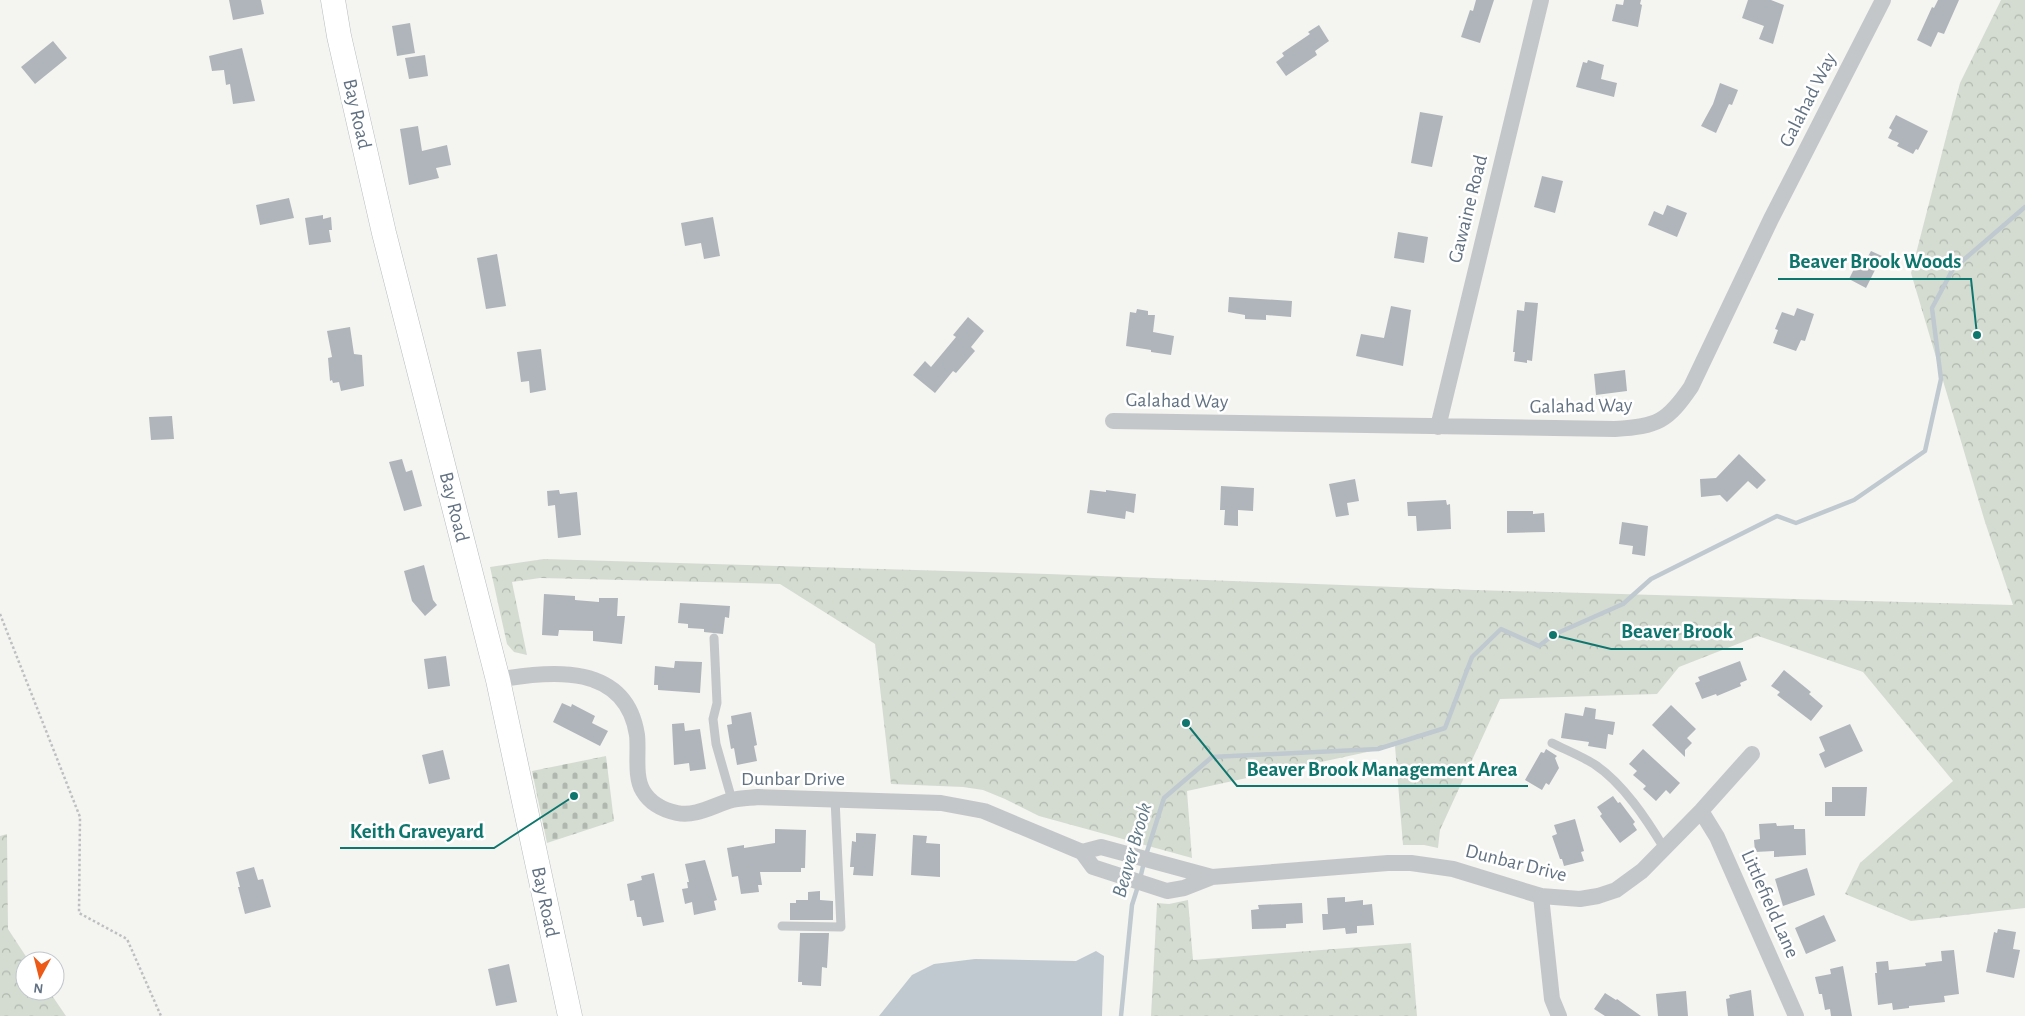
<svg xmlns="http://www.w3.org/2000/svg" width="2025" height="1016" viewBox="0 0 2025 1016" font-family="'Alegreya Sans',sans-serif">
<defs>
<pattern id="forest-crowns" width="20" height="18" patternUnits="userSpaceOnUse" patternTransform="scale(1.25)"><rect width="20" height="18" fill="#d4dcd1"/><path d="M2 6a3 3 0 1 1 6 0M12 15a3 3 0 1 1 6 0" fill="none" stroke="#afb7af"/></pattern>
<pattern id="cemetery-stones" width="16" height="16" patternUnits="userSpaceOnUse" patternTransform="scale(1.25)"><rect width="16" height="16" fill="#d4dcd1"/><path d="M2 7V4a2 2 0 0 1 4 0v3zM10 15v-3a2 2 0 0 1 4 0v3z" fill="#afb7af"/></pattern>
</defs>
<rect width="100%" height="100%" fill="#f4f5f0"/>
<path fill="url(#forest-crowns)" d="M2001 0H2025V908L1911 921 1845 894 1860 863 1953 781 1863 672 1758 636 1679 667 1657 694 1500 699 1440 830 1438 848 1424 845H1403L1395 746 1187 791 1192 858 1039 816 1005 799 983 790 963 787 891 784 875 644 780 584 540 578 512 582 527 655 514 652 507 644 490 567 544 559 1048 574 1475 590 2013 605 1985 522 1911 273 1960 83Z
M7 834 8 929 29 961H25V991H49L66 1016H0V836Z
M1188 900 1193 960 1411 943 1417 1016H1151L1157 903 1169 904Z"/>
<path fill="url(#cemetery-stones)" d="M606 756 614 821 547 843 532 771Z"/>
<path fill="#bfc9cf" d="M1096 951 1104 956 1102 1016H879L912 975 934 964 975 959 1076 961Z"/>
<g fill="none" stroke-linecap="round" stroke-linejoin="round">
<path stroke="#bfc9cf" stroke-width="4.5" d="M1146 855 1164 798 1212 757 1378 749 1445 728 1472 657 1501 629 1539 646 1553 635 1623 604 1651 579 1777 516 1796 523 1854 500 1925 451 1941 379 1932 308 1953 269 2025 207
M1140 879 1144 862
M1121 1016 1132 905 1138 886"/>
</g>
<path fill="#afb5bb" d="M229 0H261L264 14 233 20Z
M1476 0H1494L1480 43 1461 37 1470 10 1473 11Z
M1624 0H1641L1640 4 1642 5 1638 27 1612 21 1616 4 1623 5Z
M1748 0H1771L1784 5 1773 44 1759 39 1764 26 1742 18Z
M1938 0H1959L1944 34 1938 32 1931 47 1917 40 1932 7 1934 8Z
M410 23 415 53 397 56 392 26Z
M1319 25 1329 41 1315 51 1317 55 1286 76 1276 62 1284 56 1282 53 1310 34 1308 32Z
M53 41 67 58 35 84 21 67Z
M242 48 255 101 233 104 230 84 226 85 224 70 212 71 209 56Z
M425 55 428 76 409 79 405 58Z
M1588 60 1604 65 1601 79 1617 83 1614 97 1576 87 1583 62 1587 63Z
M1720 83 1738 90 1732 105 1729 104 1716 133 1701 126 1713 104Z
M1420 112 1443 116 1432 167 1411 163Z
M1896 115 1928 131 1918 150 1916 149 1913 154 1897 146 1899 143 1888 138 1892 130 1889 128Z
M418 126 422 151 447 145 451 165 436 168 439 178 409 185 400 129Z
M1542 176 1563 181 1555 213 1534 207Z
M289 198 294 218 260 225 256 205Z
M1667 205 1687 213 1677 237 1648 225 1654 211 1663 215Z
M323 215V219L331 217 332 230H329L331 242 309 245 305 218Z
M713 217 720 256 704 259 701 243 685 246 681 223Z
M1398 232 1428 237 1424 263 1394 258Z
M1871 251 1882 256 1866 288 1849 279 1860 257 1866 260Z
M497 254 506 306 486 309 477 258Z
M1229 297 1292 301 1291 317 1266 315V320L1245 319V315L1228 312Z
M1525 302 1538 303 1532 361 1527 360V363L1514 361 1515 352H1513L1517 310 1524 311Z
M1391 306 1411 310 1403 366 1356 356 1361 334 1384 338Z
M1797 308 1814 314 1805 341 1801 340 1796 351 1773 343 1778 330 1775 329 1782 312 1794 316Z
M1137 309 1148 311V315H1155L1153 332 1174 336 1171 355 1151 352V350L1126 346 1130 312 1136 313Z
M968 317 984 331 971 347 975 351 956 373 953 371 935 393 913 375 925 361 931 367 956 337 953 335Z
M350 327 354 354 362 355 364 386 341 391 339 382 333 383 332 380 330 381 328 358 332 357 327 331Z
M541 349 546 390 530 393 529 381 521 382 517 352Z
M1625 370 1627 391 1596 395 1594 374Z
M172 416 174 439 151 440 149 417Z
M1739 454 1766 480 1757 489 1748 481 1727 502 1720 495 1701 497 1700 479 1716 478Z
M402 459 406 472 412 470 422 506 404 511 389 462Z
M1355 479 1359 501 1347 503 1349 515 1336 517 1329 484Z
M1221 486 1254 488 1253 511 1238 510V526L1224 525 1225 510H1220Z
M559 490 560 494 577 492 581 535 558 538 555 505 548 506 547 491Z
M1090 490 1106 492V490L1136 494 1134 513 1126 511 1125 519 1087 513Z
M1446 500 1447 505 1450 504 1451 529 1417 531 1416 516H1408L1407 502Z
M1507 511H1533V514L1544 513 1545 532 1507 533Z
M1622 522 1648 526 1645 556 1632 554 1633 546 1619 544Z
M424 565 433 600 437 605 425 616 412 601 404 571Z
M544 594 575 596V600L599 602V598H618L617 616H625L622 644 593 641V631L559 630 558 636 542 635Z
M680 603 730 606 729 618 725 617 723 634 704 632V629L688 628V624L678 623Z
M446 656 450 686 428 689 424 659Z
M675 661 702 662 700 693 658 690V685H654L655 666 674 668Z
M1740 661 1747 680 1740 683 1741 686 1717 696 1716 694 1702 699 1695 683 1700 681 1698 677Z
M1784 670 1811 692 1809 694 1823 706 1811 721 1777 695 1780 692 1771 686Z
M562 703 571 707 572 704 595 716 592 723 608 731 600 746 553 722Z
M1671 705 1696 729 1687 738 1692 743 1685 750V757L1652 725Z
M1585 707 1596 709 1595 719 1615 722 1613 735 1608 734 1606 749 1588 746 1589 742 1561 738 1565 713 1583 716Z
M751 712 757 745 754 746 757 761 737 765 734 748 731 749 727 725 732 724 731 716Z
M684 723 685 731 700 729 706 769 690 771 689 763 674 765 672 724Z
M1850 724 1863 751 1825 768 1819 754 1825 751 1819 737Z
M1546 749 1557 756 1555 758 1559 768 1549 785 1546 783 1542 790 1525 780 1541 752 1544 753Z
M1643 749 1680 783 1670 794 1666 790 1656 801 1643 789 1646 786 1633 775 1637 771 1629 764Z
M443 750 450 779 429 784 422 755Z
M1832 787H1867L1865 816H1825V802H1832Z
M1613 796 1618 803 1620 802 1635 822 1633 824 1637 830 1620 843 1600 816 1602 814 1597 807Z
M1575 819 1584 851 1581 852 1584 861 1564 866 1562 859H1560L1552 836 1557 834 1554 825Z
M1776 823 1777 826 1794 825V829H1805L1806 855 1774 857V851L1755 852 1754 840 1760 839 1759 824Z
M775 829 806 830 805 868H801V872H760L762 885H758L759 892 741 894 738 876 732 877 727 848 744 845V848L775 843Z
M856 833 876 834 873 876 853 875 854 867H850L852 841 856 842Z
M913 835 927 836 926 843 940 844V877L911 875Z
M705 860 717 900 714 901 716 910 694 915 692 902 685 904 682 889 688 888 687 882H689L685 864Z
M254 867 258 880 263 879 271 907 245 914 238 887H240L236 872Z
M1807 868 1815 895 1783 906 1775 879Z
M654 873 664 922 643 926 641 917H637L634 900 630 901 627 884 642 880 641 876Z
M820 891V900L833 901V920H790V903H796V900H808V892Z
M1345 897V902L1363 900V905L1372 904 1374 925 1357 926V933L1346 934 1345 928 1323 930 1322 914H1328L1327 898Z
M1302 903 1303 923 1286 924V928L1252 929 1251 910 1259 909 1258 905Z
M1824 915 1836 941 1806 954 1795 928Z
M1998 929 2016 932 2013 949 2020 950 2014 978 1986 972 1994 932 1997 933Z
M800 933H829L827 968 822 967 821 986 802 985V982H798Z
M1954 950 1959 994 1944 996 1945 1002 1909 1006V1008L1893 1010 1892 1003 1878 1005 1875 973H1877L1876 962 1888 961 1889 970 1926 966 1925 963 1942 961 1941 951Z
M509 964 517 1002 496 1006 488 969Z
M1843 966 1852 1016H1831L1830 1009 1825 1010 1822 994H1819L1815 977 1831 974 1830 969Z
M1751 990 1754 1016H1728L1726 999 1730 998 1729 995Z
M1686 991 1688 1016H1658L1656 994Z
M1605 993 1616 1000 1617 999 1641 1016H1605L1594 1009Z"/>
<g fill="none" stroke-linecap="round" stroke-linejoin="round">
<g stroke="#b6babf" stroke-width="25">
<path id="secondary" d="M333 0 339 36 384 233 498 680 570 1016"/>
</g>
<path stroke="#bdbfc1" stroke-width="2.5" stroke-dasharray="2.5 2.5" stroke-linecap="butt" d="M0 614 80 817 79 913 127 939 161 1016"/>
<path stroke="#c4c7ca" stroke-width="9" d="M714 638 717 703 713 719 716 744 732 800
M1552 743C1566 750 1581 756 1594 764 1623 783 1647 820 1664 848
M782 926 841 927 835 799"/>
<path stroke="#c4c7ca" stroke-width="16" d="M1113 421 1615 429C1658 426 1667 422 1691 387L1771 219 1883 0
M1438 427 1541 0
M498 680C551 670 626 663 637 735 639 752 634 776 643 791 650 803 663 810 677 813 696 817 714 805 732 800 741 798 750 798 758 797L941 803 984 811 1082 852 1093 867 1167 891 1184 888 1212 877 1388 863H1411L1453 869 1541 896 1580 899 1598 896 1616 890 1642 871 1701 811 1752 754
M1701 811 1717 837 1796 1016
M1082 852 1101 847 1212 877
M1541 896 1552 999 1559 1016"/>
<use href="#secondary" stroke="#fff" stroke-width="24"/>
</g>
<g text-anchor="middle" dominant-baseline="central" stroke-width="5" stroke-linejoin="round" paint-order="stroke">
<g font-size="20" fill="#627283" stroke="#fff">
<text transform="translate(1808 100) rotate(-63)">Galahad Way</text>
<text transform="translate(357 114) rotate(77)">Bay Road</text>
<text transform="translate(1468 209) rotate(-76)">Gawaine Road</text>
<text transform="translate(1177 401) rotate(1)">Galahad Way</text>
<text transform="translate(1581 406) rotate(-1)">Galahad Way</text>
<text transform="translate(454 507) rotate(76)">Bay Road</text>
<text x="793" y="779">Dunbar Drive</text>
<text transform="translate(1516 863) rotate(14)">Dunbar Drive</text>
<text transform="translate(545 902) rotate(78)">Bay Road</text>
<text transform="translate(1770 904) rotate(66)">Littlefield Lane</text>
</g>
<g font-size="21" font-style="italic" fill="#627a88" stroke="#fff">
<text transform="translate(1132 850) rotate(-74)">Beaver Brook</text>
</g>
</g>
<path fill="none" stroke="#0f766e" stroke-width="2" d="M1977 335L1971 279H1778M1553 635L1611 649H1743M1186 723L1237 786H1528M574 796L494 848H340"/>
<g fill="#0f766e" stroke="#fff" stroke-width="2">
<circle cx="1977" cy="335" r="5"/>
<circle cx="1553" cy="635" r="5"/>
<circle cx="1186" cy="723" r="5"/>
<circle cx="574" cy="796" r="5"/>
</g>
<g font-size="21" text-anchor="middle" font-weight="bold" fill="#0f766e" stroke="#fff" stroke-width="5" stroke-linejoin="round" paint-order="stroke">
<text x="1875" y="268">Beaver Brook Woods</text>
<text x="1677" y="638">Beaver Brook</text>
<text x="1382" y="776">Beaver Brook Management Area</text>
<text x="417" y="838">Keith Graveyard</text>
</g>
<g transform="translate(40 976) rotate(187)"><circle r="24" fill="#ffffff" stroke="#c0c7cd"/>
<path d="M0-4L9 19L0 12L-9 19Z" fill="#ed5a17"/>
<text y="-8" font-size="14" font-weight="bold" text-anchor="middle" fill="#627283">N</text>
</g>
</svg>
